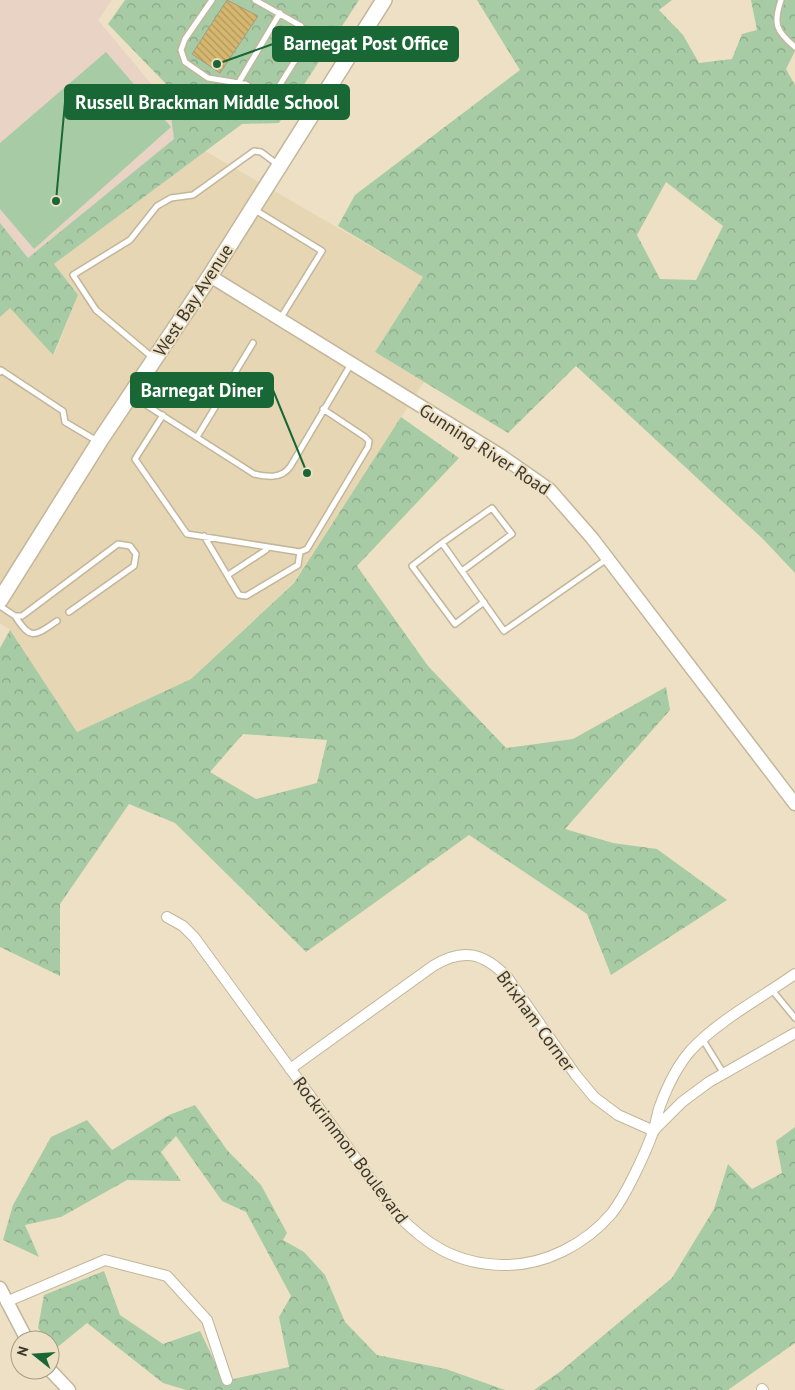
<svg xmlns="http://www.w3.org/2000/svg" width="795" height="1390" viewBox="0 0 795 1390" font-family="'PT Sans',sans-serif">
<defs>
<pattern id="forest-crowns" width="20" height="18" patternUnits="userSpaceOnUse" patternTransform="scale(1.25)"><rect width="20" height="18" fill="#a7cca5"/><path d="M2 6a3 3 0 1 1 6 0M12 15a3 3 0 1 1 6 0" fill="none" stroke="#89a687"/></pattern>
<pattern id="building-back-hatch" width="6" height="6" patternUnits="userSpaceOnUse" patternTransform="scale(1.25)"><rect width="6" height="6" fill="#d6b76f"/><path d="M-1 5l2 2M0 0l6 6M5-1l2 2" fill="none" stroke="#af965b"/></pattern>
</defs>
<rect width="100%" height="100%" fill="#ede0c4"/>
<path fill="#e6d6b3" d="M205 151 423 277 375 352 424 382 294 582 191 679 77 732 10 630 0 623V317L10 307 54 355 78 295 54 264Z"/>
<path fill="#e8d3c5" d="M0 0H112L98 20 191 132 0 289Z"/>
<path fill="url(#forest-crowns)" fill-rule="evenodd" d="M125 0H359L279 123 242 124 54 264 78 295 53 355 10 308 0 317V223L28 258 174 139 167 85 108 24Z
M477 0H672L659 10 683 35 699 63 732 59 742 34 757 30 751 0H795V51L786 69 795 85V573L763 539 576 366 508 433 375 352 423 277 338 226 355 195 520 70ZM666 182 723 226 696 280 660 279 637 235Z
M401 417 459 458 357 566 428 666 506 748 573 739 666 687 670 710 565 829 613 843 657 849 727 900 611 975 587 914 469 835 306 952 175 823 129 804 60 904V976L0 947V648L10 630 77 732 191 679 294 583ZM243 734 327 740 317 783 256 799 210 772Z
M195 1105 227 1150 261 1185 287 1233 283 1240 304 1252 325 1275 345 1322 377 1355 446 1369 505 1390H186L163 1383 87 1323 54 1350 50 1340H47L38 1328 44 1295 104 1271 120 1315 163 1344 200 1331 224 1381 289 1367 279 1317 291 1296 246 1212 222 1201 176 1136 161 1152 181 1181 127 1180 61 1217 25 1225 39 1257 3 1240 13 1205 51 1137 87 1120 112 1150 169 1115Z
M795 1127V1343L728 1390H534L561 1371 672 1278 714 1209 728 1164 752 1189 782 1173 776 1141Z"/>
<path fill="#a7cca5" d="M106 52 171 127 34 249 0 209V143Z"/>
<path fill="url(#building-back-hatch)" stroke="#a79b80" d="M227 0 258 16 220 73 192 54Z"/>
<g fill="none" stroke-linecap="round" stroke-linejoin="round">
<g stroke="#c2b69b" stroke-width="8">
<path id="service" d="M212 0 185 39 181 50 185 62 208 78 245 84 308 120
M255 0 301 26 305 38 301 51 271 99
M781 0C773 24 776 31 795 47
M239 82 280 13
M255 210 322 251 280 319
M152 357 96 310 73 275 130 240 157 206 171 198 193 195 254 151 261 152 277 164
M0 372 1 370 63 411 65 422 97 441
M233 376 253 343
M132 396 254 474C267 477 281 479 290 467L351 364
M163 415 135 459 187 534 300 552 307 549 368 447 369 441 365 437 323 409
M197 437 228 386
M204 536 239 595 246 596 298 565 300 552
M442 543 412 566 455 624 484 602
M462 571 512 534 492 508 442 543 504 631 607 559
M228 575 266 550 267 547
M0 606 15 616H22L118 544 130 546 136 554 134 566 69 612
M15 616C31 641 35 636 57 621
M772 990 795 1018
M703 1040 724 1074"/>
</g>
<g stroke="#c2b69b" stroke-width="12">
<path id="minor" d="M167 917 183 926 194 937 395 1212C426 1245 456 1264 503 1265 544 1266 586 1244 612 1213 626 1195 645 1154 653 1132 656 1124 657 1114 660 1106 667 1087 677 1066 691 1050 719 1020 761 998 795 974
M290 1069 433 966C462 948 483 952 507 977L575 1074 594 1097 618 1115 654 1131
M654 1130 682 1102 709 1082 795 1033
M6 1302 105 1260 167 1276 207 1320 227 1380
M762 1389 763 1390"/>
</g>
<g stroke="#c2b69b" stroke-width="15">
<path id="tertiary" d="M210 276 500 455 550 490 592 538 795 804
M0 1288 27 1340
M50 1370 69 1390"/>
</g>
<g stroke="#c2b69b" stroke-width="18">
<path id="primary" d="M0 600 101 439 210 276 384 0"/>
</g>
<use href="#service" stroke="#fff" stroke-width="5"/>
<use href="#minor" stroke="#fff" stroke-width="10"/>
<use href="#tertiary" stroke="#fff" stroke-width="12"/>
<use href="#primary" stroke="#fff" stroke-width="15"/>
</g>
<g text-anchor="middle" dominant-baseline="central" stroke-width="4" stroke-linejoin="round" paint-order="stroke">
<g font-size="18" fill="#3c372b" stroke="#ede0c4">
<text transform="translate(193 300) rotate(-57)">West Bay Avenue</text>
<text transform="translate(485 449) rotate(33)">Gunning River Road</text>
<text transform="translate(536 1021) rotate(54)">Brixham Corner</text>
<text transform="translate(351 1150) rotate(53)">Rockrimmon Boulevard</text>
</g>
</g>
<path fill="none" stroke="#1a6736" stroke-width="2" d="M217 64L273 44M56 201L65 102M307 473L273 390"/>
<g fill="#1a6736" stroke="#ede0c4" stroke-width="2">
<circle cx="217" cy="64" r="5"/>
<circle cx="56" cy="201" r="5"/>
<circle cx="307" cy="473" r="5"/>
</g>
<g fill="#1a6736" stroke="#1a6736" stroke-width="2">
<rect x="273" y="27" width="185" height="34" rx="5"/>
<rect x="65" y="85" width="284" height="34" rx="5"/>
<rect x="131" y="373" width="142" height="34" rx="5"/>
</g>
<g font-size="19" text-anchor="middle" font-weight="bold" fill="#fff">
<text x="366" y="50">Barnegat Post Office</text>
<text x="207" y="109">Russell Brackman Middle School</text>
<text x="202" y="397">Barnegat Diner</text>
</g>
<g transform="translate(35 1355) rotate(287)"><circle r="24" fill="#ede0c4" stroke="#a69c87"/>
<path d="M0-4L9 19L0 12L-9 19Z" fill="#1a6736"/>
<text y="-8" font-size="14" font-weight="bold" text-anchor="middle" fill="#3c372b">N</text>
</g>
</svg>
